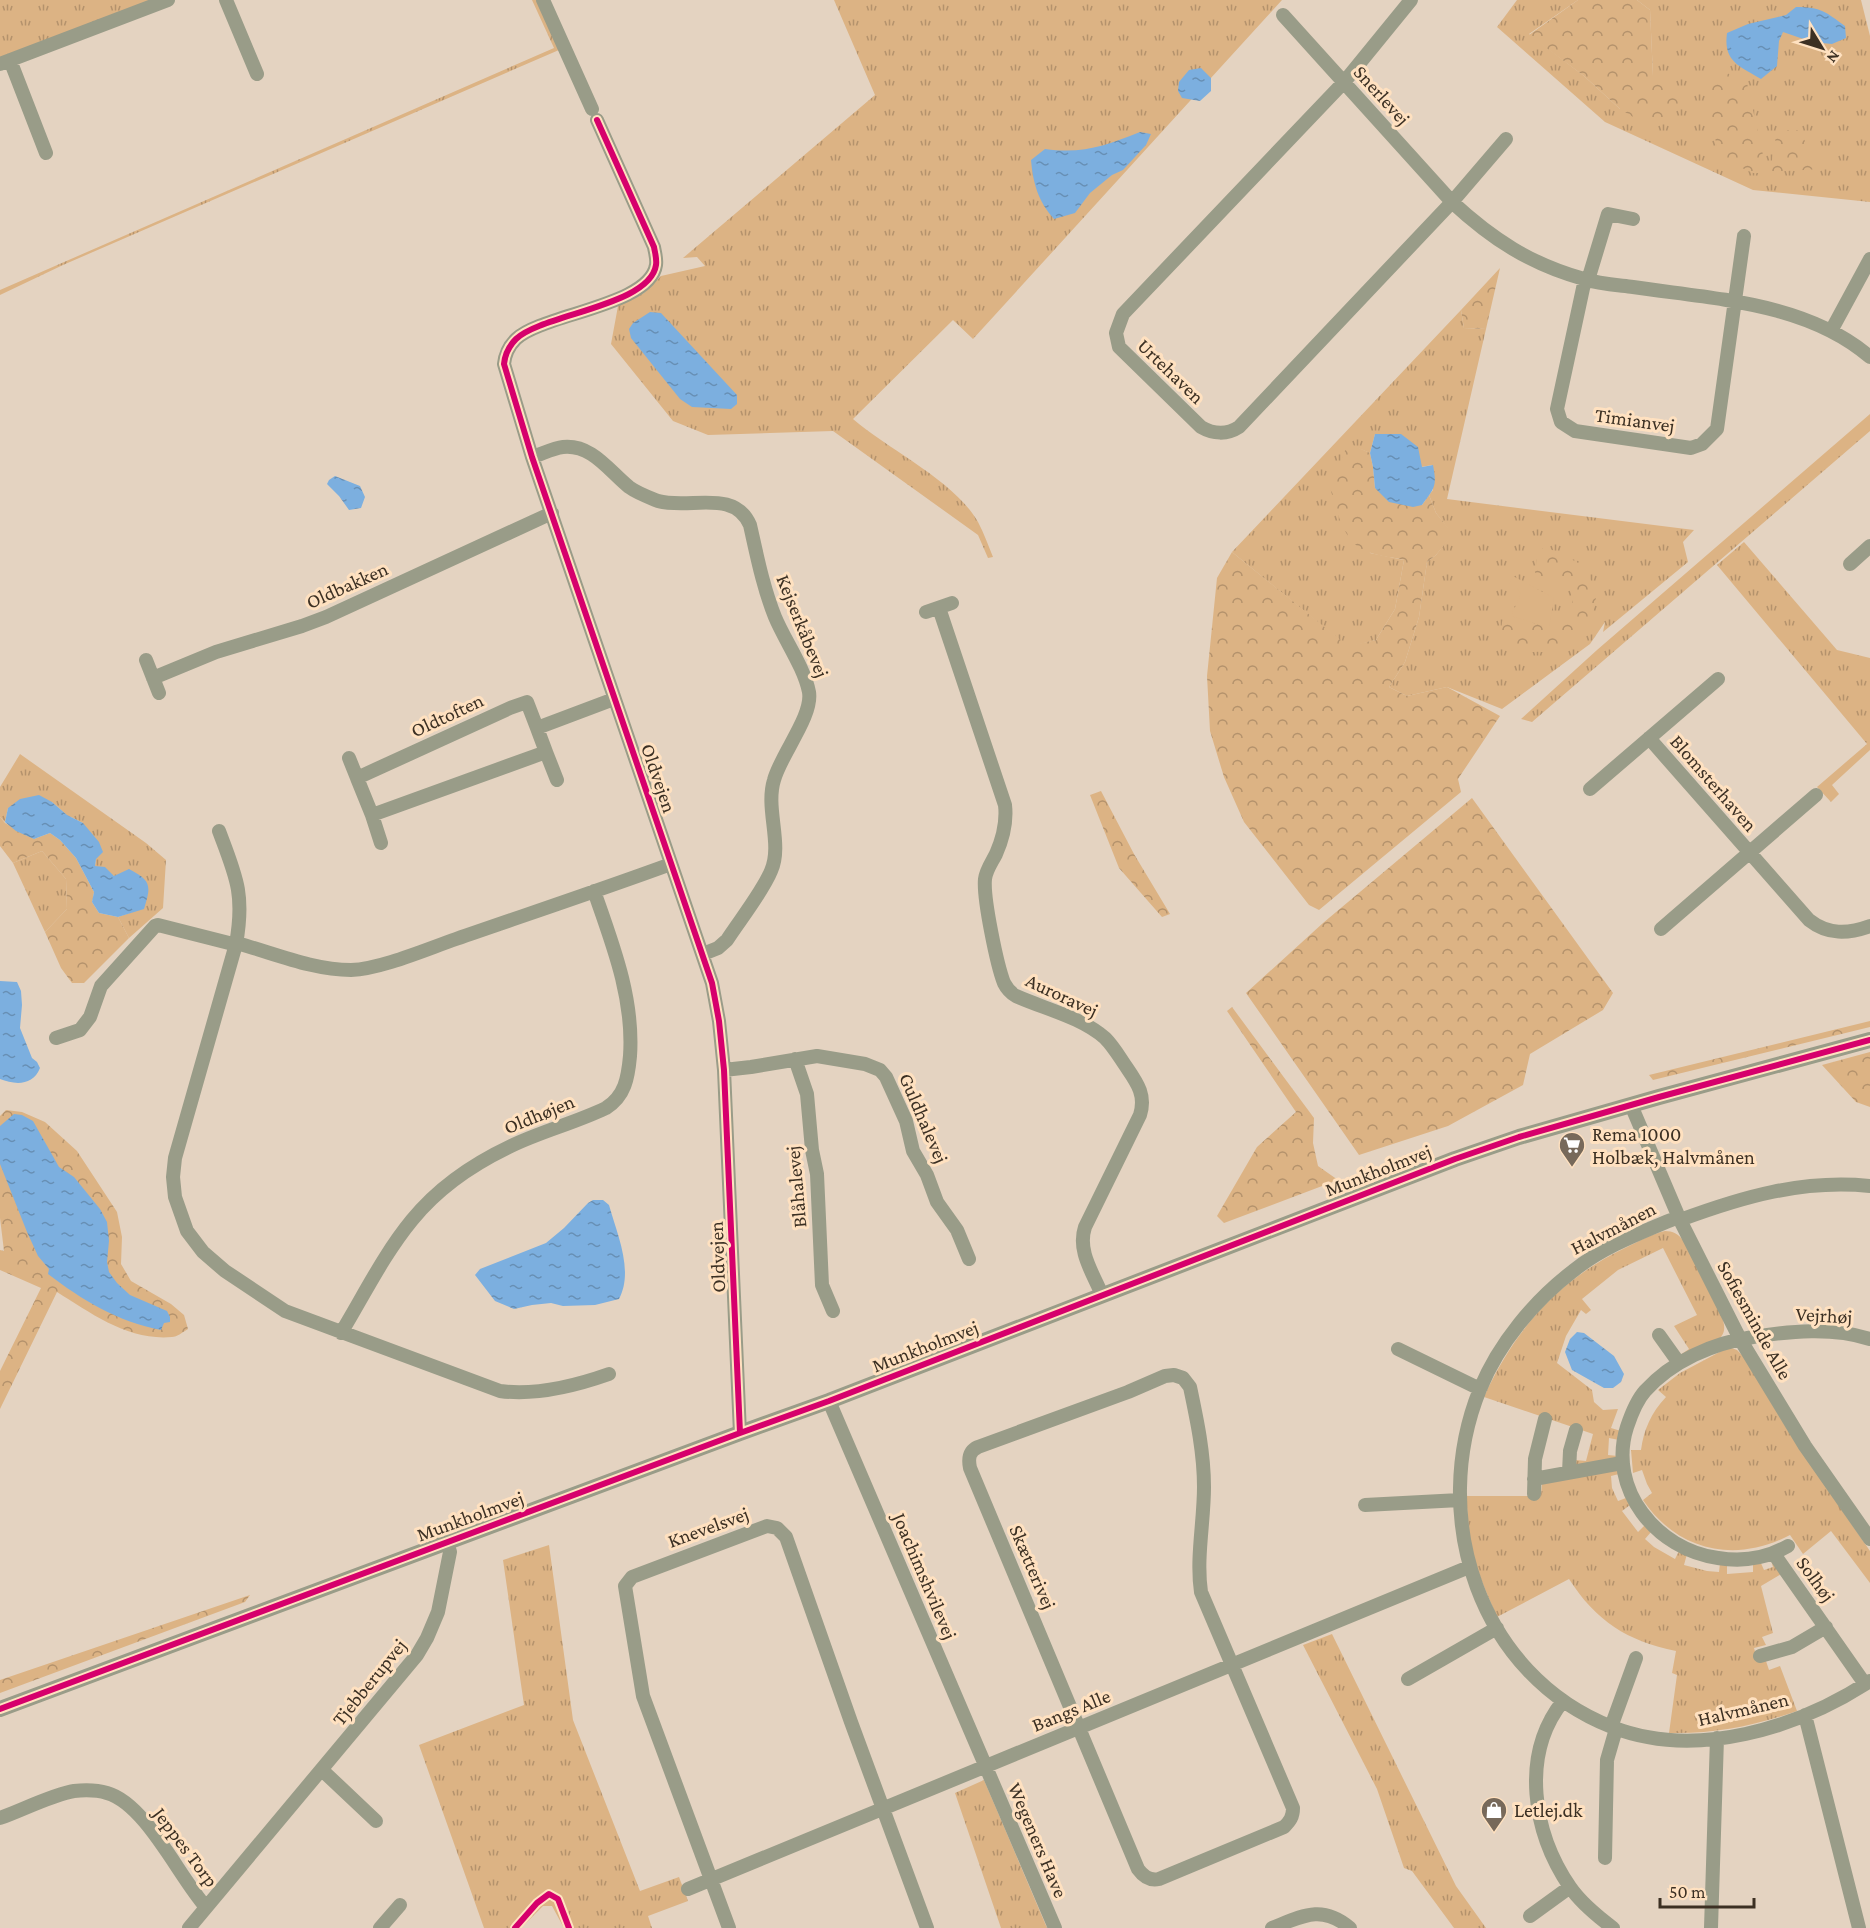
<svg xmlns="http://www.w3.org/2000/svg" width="1870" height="1928" viewBox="0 0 1870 1928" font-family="'Crimson Pro',serif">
<defs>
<pattern id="grass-tufts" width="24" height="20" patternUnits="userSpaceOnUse" patternTransform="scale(1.5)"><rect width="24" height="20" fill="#dcb384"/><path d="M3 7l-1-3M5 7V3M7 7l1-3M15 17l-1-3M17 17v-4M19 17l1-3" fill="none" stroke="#b4926c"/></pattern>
<pattern id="forest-crowns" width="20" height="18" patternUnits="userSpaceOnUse" patternTransform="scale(1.5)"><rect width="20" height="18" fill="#dcb384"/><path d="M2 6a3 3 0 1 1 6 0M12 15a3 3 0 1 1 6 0" fill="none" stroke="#b4926c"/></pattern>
<pattern id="water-ripples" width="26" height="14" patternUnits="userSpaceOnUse" patternTransform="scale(1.5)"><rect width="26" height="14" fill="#7cafdf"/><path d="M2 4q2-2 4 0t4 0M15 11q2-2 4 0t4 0" fill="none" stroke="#678fb4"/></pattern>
</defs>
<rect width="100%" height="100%" fill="#e4d3c1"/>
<path fill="url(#grass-tufts)" d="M0 0H151L0 58Z
M532 0H538L559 50 63 265 0 295V290L554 48Z
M834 0H1282L973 339 953 320 853 419C889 450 955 481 978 522 984 533 988 545 993 557L988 558 978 535 833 431 708 435 673 421 611 344 618 306 644 293 661 276 705 266 697 257 683 258 875 95Z
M1517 0H1578L1529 34 1584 76 1620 109 1653 76 1650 10 1637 0H1861L1870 36V202L1753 190 1605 122 1497 27Z
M1461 310 1464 328 1486 329 1447 499 1694 530 1683 542 1688 562 1603 632 1605 622 1590 644 1502 709 1447 687 1407 696 1389 687 1405 662 1419 617 1427 562 1436 555 1452 534 1436 513 1429 495 1433 490 1432 465 1421 467 1375 434 1370 453 1348 444 1370 553 1404 560 1395 609 1376 640 1348 647 1232 552Z
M1870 414V431L1532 722 1521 719 1597 650Z
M1744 542 1837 650 1870 658V750L1832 785 1839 794 1831 802 1817 787 1867 744 1717 565Z
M20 754 146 843 166 860 163 908 129 938 118 917 144 908 114 876 95 866 96 859 83 823 67 815 52 802 8 808 5 822 0 817V787Z
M42 851 66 879 67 909 45 932 13 863Z
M1665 1231C1673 1231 1678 1234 1683 1240L1722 1317C1725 1326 1726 1333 1718 1340L1680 1355 1689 1349 1674 1326 1697 1315 1663 1248 1618 1270 1582 1299 1591 1310 1586 1314 1581 1310 1566 1336 1557 1363 1592 1390 1594 1402 1603 1410 1618 1409 1611 1428 1621 1431 1619 1440 1609 1438 1608 1455 1618 1456 1615 1460 1576 1465V1460L1586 1461 1593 1434 1484 1397C1515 1329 1559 1279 1627 1247 1639 1241 1652 1234 1665 1231Z
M1729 1347 1737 1350 1744 1357 1790 1434 1870 1551V1583L1831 1531 1803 1554 1790 1535C1736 1564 1677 1551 1643 1500L1652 1493 1647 1484 1642 1470 1633 1473 1631 1450H1641C1644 1429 1651 1413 1666 1397L1658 1390 1680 1373Z
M1618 1470 1619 1474 1611 1476 1612 1488 1618 1501 1626 1498 1630 1505 1622 1511 1638 1532 1645 1525 1651 1532 1645 1539 1654 1547 1675 1559 1679 1551 1687 1554 1684 1565 1707 1571 1719 1572 1720 1563H1727V1574L1753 1572V1563L1760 1561 1764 1570 1773 1567 1771 1559 1783 1573 1761 1586 1773 1633 1762 1637 1766 1645 1754 1648 1758 1662 1766 1661 1769 1670 1780 1666 1797 1711C1753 1726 1716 1734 1669 1733L1677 1675 1672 1673 1676 1651C1627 1641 1596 1621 1569 1579L1497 1617C1488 1596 1478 1575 1473 1552 1468 1533 1468 1515 1466 1496H1528L1541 1495 1542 1484 1545 1482Z
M549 1545 573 1720 640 1891 679 1877 688 1901 648 1916 652 1928H564L552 1906H543L521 1928H484L419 1745 524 1705 503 1560Z
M1332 1634 1456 1886 1486 1928H1454L1412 1871 1404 1868 1377 1789 1303 1645Z
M984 1780 1047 1928H1001L955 1793Z"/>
<path fill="url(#forest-crowns)" d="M1578 0H1637L1650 10 1653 76 1687 104 1651 128 1620 109 1584 76 1529 35Z
M1723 71 1747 83 1765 164 1761 173H1753L1718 157 1707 81Z
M1777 130H1799L1820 169 1770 172Z
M1500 268 1486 329 1464 328 1461 310Z
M1348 443 1370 453 1373 467 1375 488 1422 505 1429 495 1436 513 1453 534 1436 555 1427 562 1419 617 1405 662 1389 687 1407 696 1447 687 1500 716 1458 779 1461 792 1319 910 1309 905 1244 822 1224 777 1210 731 1207 676 1217 578 1232 552 1348 646 1376 640 1395 609 1404 560C1394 557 1382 557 1371 553 1343 545 1338 513 1330 488Z
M1546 547 1583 565 1597 593 1590 626 1572 643 1550 652H1532L1510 644 1501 633 1502 622 1508 615 1549 628 1563 624 1573 608 1571 591 1535 573 1538 551Z
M1101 791 1134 854 1170 914 1162 917 1119 868 1090 795Z
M1472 798 1613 993 1603 1010 1530 1054 1523 1085 1448 1126 1359 1155 1246 993 1323 923Z
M0 817 5 823 34 839 50 833 60 840 76 858 94 892 92 902 99 913 118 917 129 938 84 983H72L61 968 45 932 67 909 66 879 42 851 13 863 0 846Z
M1232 1007 1314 1118 1313 1143 1318 1166 1338 1180 1224 1223 1217 1216 1257 1147 1296 1112 1227 1011Z
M1870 1021V1027L1653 1080 1649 1075Z
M1870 1052V1107L1856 1102 1822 1065Z
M6 1110 22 1112 45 1122 77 1151 117 1212 122 1237 121 1264 131 1281 171 1304 184 1315 188 1329C183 1332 177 1337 172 1337 129 1341 92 1314 57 1292L0 1409V1371L41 1288 0 1270V1250L4 1251 0 1218V1116Z
M250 1595 245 1602 0 1693V1680Z"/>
<path fill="#dcb384" d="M1513 576 1554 598 1549 628 1511 616 1521 594 1517 588 1509 584Z"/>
<path fill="url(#water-ripples)" d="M1796 7C1821 7 1826 12 1845 26L1846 38 1832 44 1812 42 1783 32 1779 41 1777 66 1761 79C1740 66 1723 62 1727 33L1748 24 1786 15Z
M1201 68 1211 78V91L1200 101 1182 98 1178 91 1179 82 1189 70Z
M1140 132 1151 134 1146 145 1123 170 1112 175 1090 193 1075 213 1054 219C1038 201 1033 183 1031 160L1045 149C1083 154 1105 146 1140 132Z
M650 312 661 313 737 395V404L731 409 692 407 680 399 631 338 629 329 633 323Z
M1375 434H1401L1418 447 1422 467 1433 465C1437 487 1435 487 1422 505L1413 507 1389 502 1375 488 1373 467 1370 453Z
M335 476 360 486 365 497 361 508 349 510 339 496 327 484 329 480Z
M39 795 52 802 67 815 83 823 99 842 103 852 96 859 95 866 105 867 114 876 129 869C152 881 151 886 144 909L118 917 99 913 92 902 94 892 76 858 60 840 50 833 34 839 16 831 5 822 8 808 20 799Z
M0 981 17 982 21 991 22 1005 20 1028 32 1058 37 1062 40 1068C33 1086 15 1085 0 1079Z
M14 1114 22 1115 33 1121 59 1167 74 1177 100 1209 107 1222 109 1241 107 1262 109 1272 117 1283 130 1295 167 1311 170 1317V1322L164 1323 161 1330C118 1322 82 1300 48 1274L49 1269 38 1256 27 1232 0 1164V1126Z
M593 1200H603L609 1205C617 1234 634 1271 619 1299L595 1305 563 1306 551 1303 532 1305 514 1309 495 1301 475 1275 480 1269 546 1243 564 1228 588 1203Z
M1577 1332 1584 1333 1614 1356 1624 1374 1621 1382 1613 1388H1604L1572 1370 1565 1352 1570 1339Z"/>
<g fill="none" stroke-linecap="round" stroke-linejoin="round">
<path stroke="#999c88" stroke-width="14" d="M226 0 257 74
M543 0 592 109
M1411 0 1345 81 1123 314 1116 333 1119 347 1201 427C1213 434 1227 435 1239 427L1452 202 1506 139
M1283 15 1452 202C1492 239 1530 264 1584 279 1599 284 1617 285 1633 287 1713 299 1806 302 1870 357
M10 60 46 153
M0 64 168 0
M597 120 654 247C655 253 657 259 656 265 650 306 542 314 516 339 509 346 505 354 504 364L532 457 712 983 719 1021 724 1070 740 1433
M1585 279 1557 409 1561 422 1575 431 1691 448 1702 444 1717 429 1744 236
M1588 280 1608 214 1633 219
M1831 331 1870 259
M532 457C542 454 553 448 563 447 592 444 609 471 629 487 637 493 648 497 658 501 689 510 734 488 750 525 757 556 763 587 775 617 785 641 804 667 809 692 813 716 781 754 774 780 765 809 783 844 771 871 763 891 740 920 727 940L718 948 703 954
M1850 564 1870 546
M939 608 1005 805C1007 822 1003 838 996 854 992 862 986 870 985 879 983 898 997 965 1004 983 1007 989 1011 993 1016 996 1045 1009 1081 1017 1105 1038 1114 1047 1120 1058 1127 1068 1138 1084 1146 1096 1140 1115L1085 1227C1077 1251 1093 1273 1102 1295
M926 612 952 603
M146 660 159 693
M153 678 216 652 302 626 326 617 552 513
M537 728 546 752 372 815 357 778 510 708 527 702 537 728 614 699
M1649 738 1809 920C1828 935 1848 934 1870 926
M546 752 557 780
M349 758 357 778
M1590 789 1718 679
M372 815 381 843
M219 831C236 876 245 894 236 944L175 1158 173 1177 175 1197 187 1231 203 1252 225 1271 285 1311 500 1391C536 1396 575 1386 609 1374
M1661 929 1816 795
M56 1038 80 1030 90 1017 101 986 155 926 158 925 229 943 240 944C276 954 314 970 351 970 381 969 427 949 456 939 528 914 600 890 671 864
M795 1059 807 1094 812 1150 817 1174 822 1285 833 1311
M724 1070 751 1067 817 1056 865 1064 880 1070 886 1077 906 1121 913 1151 927 1175 937 1202 957 1230 969 1259
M1631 1105 1680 1220 1740 1339 1805 1446 1870 1539
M1678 1217C1643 1232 1604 1246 1573 1271 1534 1301 1499 1343 1480 1389 1428 1517 1479 1675 1612 1727 1696 1760 1798 1728 1870 1681
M1680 1220C1742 1197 1803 1179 1870 1186
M341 1333C364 1295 384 1254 412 1220 438 1188 475 1163 511 1146 542 1131 575 1123 606 1108 625 1096 628 1078 630 1056 634 999 613 945 594 891
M1659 1335 1679 1363
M1398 1349 1480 1389
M1174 1375 1183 1378 1190 1387C1197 1420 1204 1453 1204 1487 1204 1522 1196 1558 1201 1592L1293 1808C1293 1817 1290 1821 1284 1827L1159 1879C1150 1881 1143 1876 1138 1869L970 1468C968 1458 969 1451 978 1447L1128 1392 1165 1376Z
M829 1401 1055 1928
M1569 1472 1570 1451 1576 1430
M1534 1479 1622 1463
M1534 1494 1535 1459 1545 1419
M1365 1505 1460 1500
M1788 1546C1767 1558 1742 1562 1718 1558 1657 1550 1607 1489 1627 1427 1631 1415 1636 1401 1645 1391 1672 1361 1713 1343 1753 1337 1790 1331 1833 1327 1870 1339
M1774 1554 1865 1684
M1760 1656 1792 1647 1826 1627
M1408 1679 1497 1628
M1563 1701C1520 1755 1533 1833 1570 1887 1581 1903 1597 1916 1613 1928
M1805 1715 1859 1928
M1611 1727 1636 1658
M322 1770 376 1821
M0 1818C20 1811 54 1794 74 1791 84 1790 97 1790 107 1793 146 1804 179 1877 206 1907
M1605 1858 1607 1760 1616 1729
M688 1889 1469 1567
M1530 1916 1570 1887
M189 1928 417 1655 427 1638 438 1612 450 1552 447 1542
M380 1928 400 1905
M729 1928 643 1696 625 1586 632 1577 767 1526 777 1528 786 1537 851 1722 927 1928
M1272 1928C1302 1916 1322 1904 1350 1928
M1711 1928 1717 1738"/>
<path stroke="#999c88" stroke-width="16" d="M0 1709 740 1433 829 1401 1455 1159 1519 1137 1659 1097 1870 1040"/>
<g stroke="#ffe1c0" stroke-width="10">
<path id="cycleway" d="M597 120 654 247C655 253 657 259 656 265 650 306 542 314 516 339 509 346 505 354 504 364L532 457 712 983 719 1021 724 1070 740 1433
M0 1709 740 1433 829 1401 1455 1159 1519 1137 1659 1097 1870 1040
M515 1928 537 1903 549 1894 558 1899 569 1928"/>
</g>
<use href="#cycleway" stroke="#d6006c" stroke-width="6"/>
</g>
<defs>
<g id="supermarket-pin" transform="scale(1.35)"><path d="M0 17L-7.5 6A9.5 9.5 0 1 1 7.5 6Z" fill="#77695a" stroke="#ffe1c0"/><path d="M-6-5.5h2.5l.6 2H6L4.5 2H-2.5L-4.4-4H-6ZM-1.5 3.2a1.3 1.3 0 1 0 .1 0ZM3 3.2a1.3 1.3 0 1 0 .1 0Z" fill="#fff"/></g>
<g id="shop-pin" transform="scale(1.35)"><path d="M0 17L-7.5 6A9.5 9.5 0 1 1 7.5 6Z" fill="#77695a" stroke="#ffe1c0"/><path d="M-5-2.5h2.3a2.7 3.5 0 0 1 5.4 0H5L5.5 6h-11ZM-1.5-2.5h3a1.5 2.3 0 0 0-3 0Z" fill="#fff"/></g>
</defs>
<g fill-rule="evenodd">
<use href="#supermarket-pin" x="1572" y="1145"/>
<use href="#shop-pin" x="1494" y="1810"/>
</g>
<g text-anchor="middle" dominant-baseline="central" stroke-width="6" stroke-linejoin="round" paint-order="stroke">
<g font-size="20" fill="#3c3023" stroke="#ffe1c0">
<text transform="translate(1382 95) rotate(48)">Snerlevej</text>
<text transform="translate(1171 371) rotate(44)">Urtehaven</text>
<text transform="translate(1635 420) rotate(8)">Timianvej</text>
<text transform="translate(347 585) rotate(-24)">Oldbakken</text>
<text transform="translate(803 626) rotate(68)">Kejserkåbevej</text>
<text transform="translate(447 715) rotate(-25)">Oldtoften</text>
<text transform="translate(659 778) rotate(71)">Oldvejen</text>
<text transform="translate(1714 783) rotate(49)">Blomsterhaven</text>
<text transform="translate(1062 995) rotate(25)">Auroravej</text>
<text transform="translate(539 1114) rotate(-22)">Oldhøjen</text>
<text transform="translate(924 1118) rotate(67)">Guldhalevej</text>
<text transform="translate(1378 1170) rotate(-21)">Munkholmvej</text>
<text transform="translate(796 1187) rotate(-95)">Blåhalevej</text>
<text transform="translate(1613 1228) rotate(-27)">Halvmånen</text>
<text transform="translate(717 1257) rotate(-92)">Oldvejen</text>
<text transform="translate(1824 1315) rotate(3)">Vejrhøj</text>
<text transform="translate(1755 1320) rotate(61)">Sofiesminde Alle</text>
<text transform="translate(925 1346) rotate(-21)">Munkholmvej</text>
<text transform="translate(470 1516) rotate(-20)">Munkholmvej</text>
<text transform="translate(708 1527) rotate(-20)">Knevelsvej</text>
<text transform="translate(1033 1567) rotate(67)">Skætterivej</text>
<text transform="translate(925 1576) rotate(67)">Joachimshvilevej</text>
<text transform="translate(1816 1579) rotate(54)">Solhøj</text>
<text transform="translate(369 1682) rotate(-51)">Tjebberupvej</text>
<text transform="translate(1743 1709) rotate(-13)">Halvmånen</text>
<text transform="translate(1071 1710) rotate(-22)">Bangs Alle</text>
<text transform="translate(1038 1840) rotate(67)">Wegeners Have</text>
<text transform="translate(186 1847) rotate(53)">Jeppes Torp</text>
</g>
<g font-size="20" fill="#3c3023" stroke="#ffe1c0" text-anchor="start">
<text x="1592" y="1134">Rema 1000<tspan x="1592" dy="23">Holbæk, Halvmånen</tspan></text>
<text x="1514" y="1810">Letlej.dk</text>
</g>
</g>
<g transform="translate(1822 48) rotate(128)" stroke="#ffe1c0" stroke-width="4.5" paint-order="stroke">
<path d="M0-4.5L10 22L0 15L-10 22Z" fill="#3c3023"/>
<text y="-9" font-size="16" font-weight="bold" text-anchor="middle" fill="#3c3023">N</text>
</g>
<path d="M1660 1898v9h94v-9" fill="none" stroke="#3c3023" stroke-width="3"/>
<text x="1669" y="1898" font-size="18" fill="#3c3023" stroke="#ffe1c0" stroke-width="4.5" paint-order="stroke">50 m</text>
</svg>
